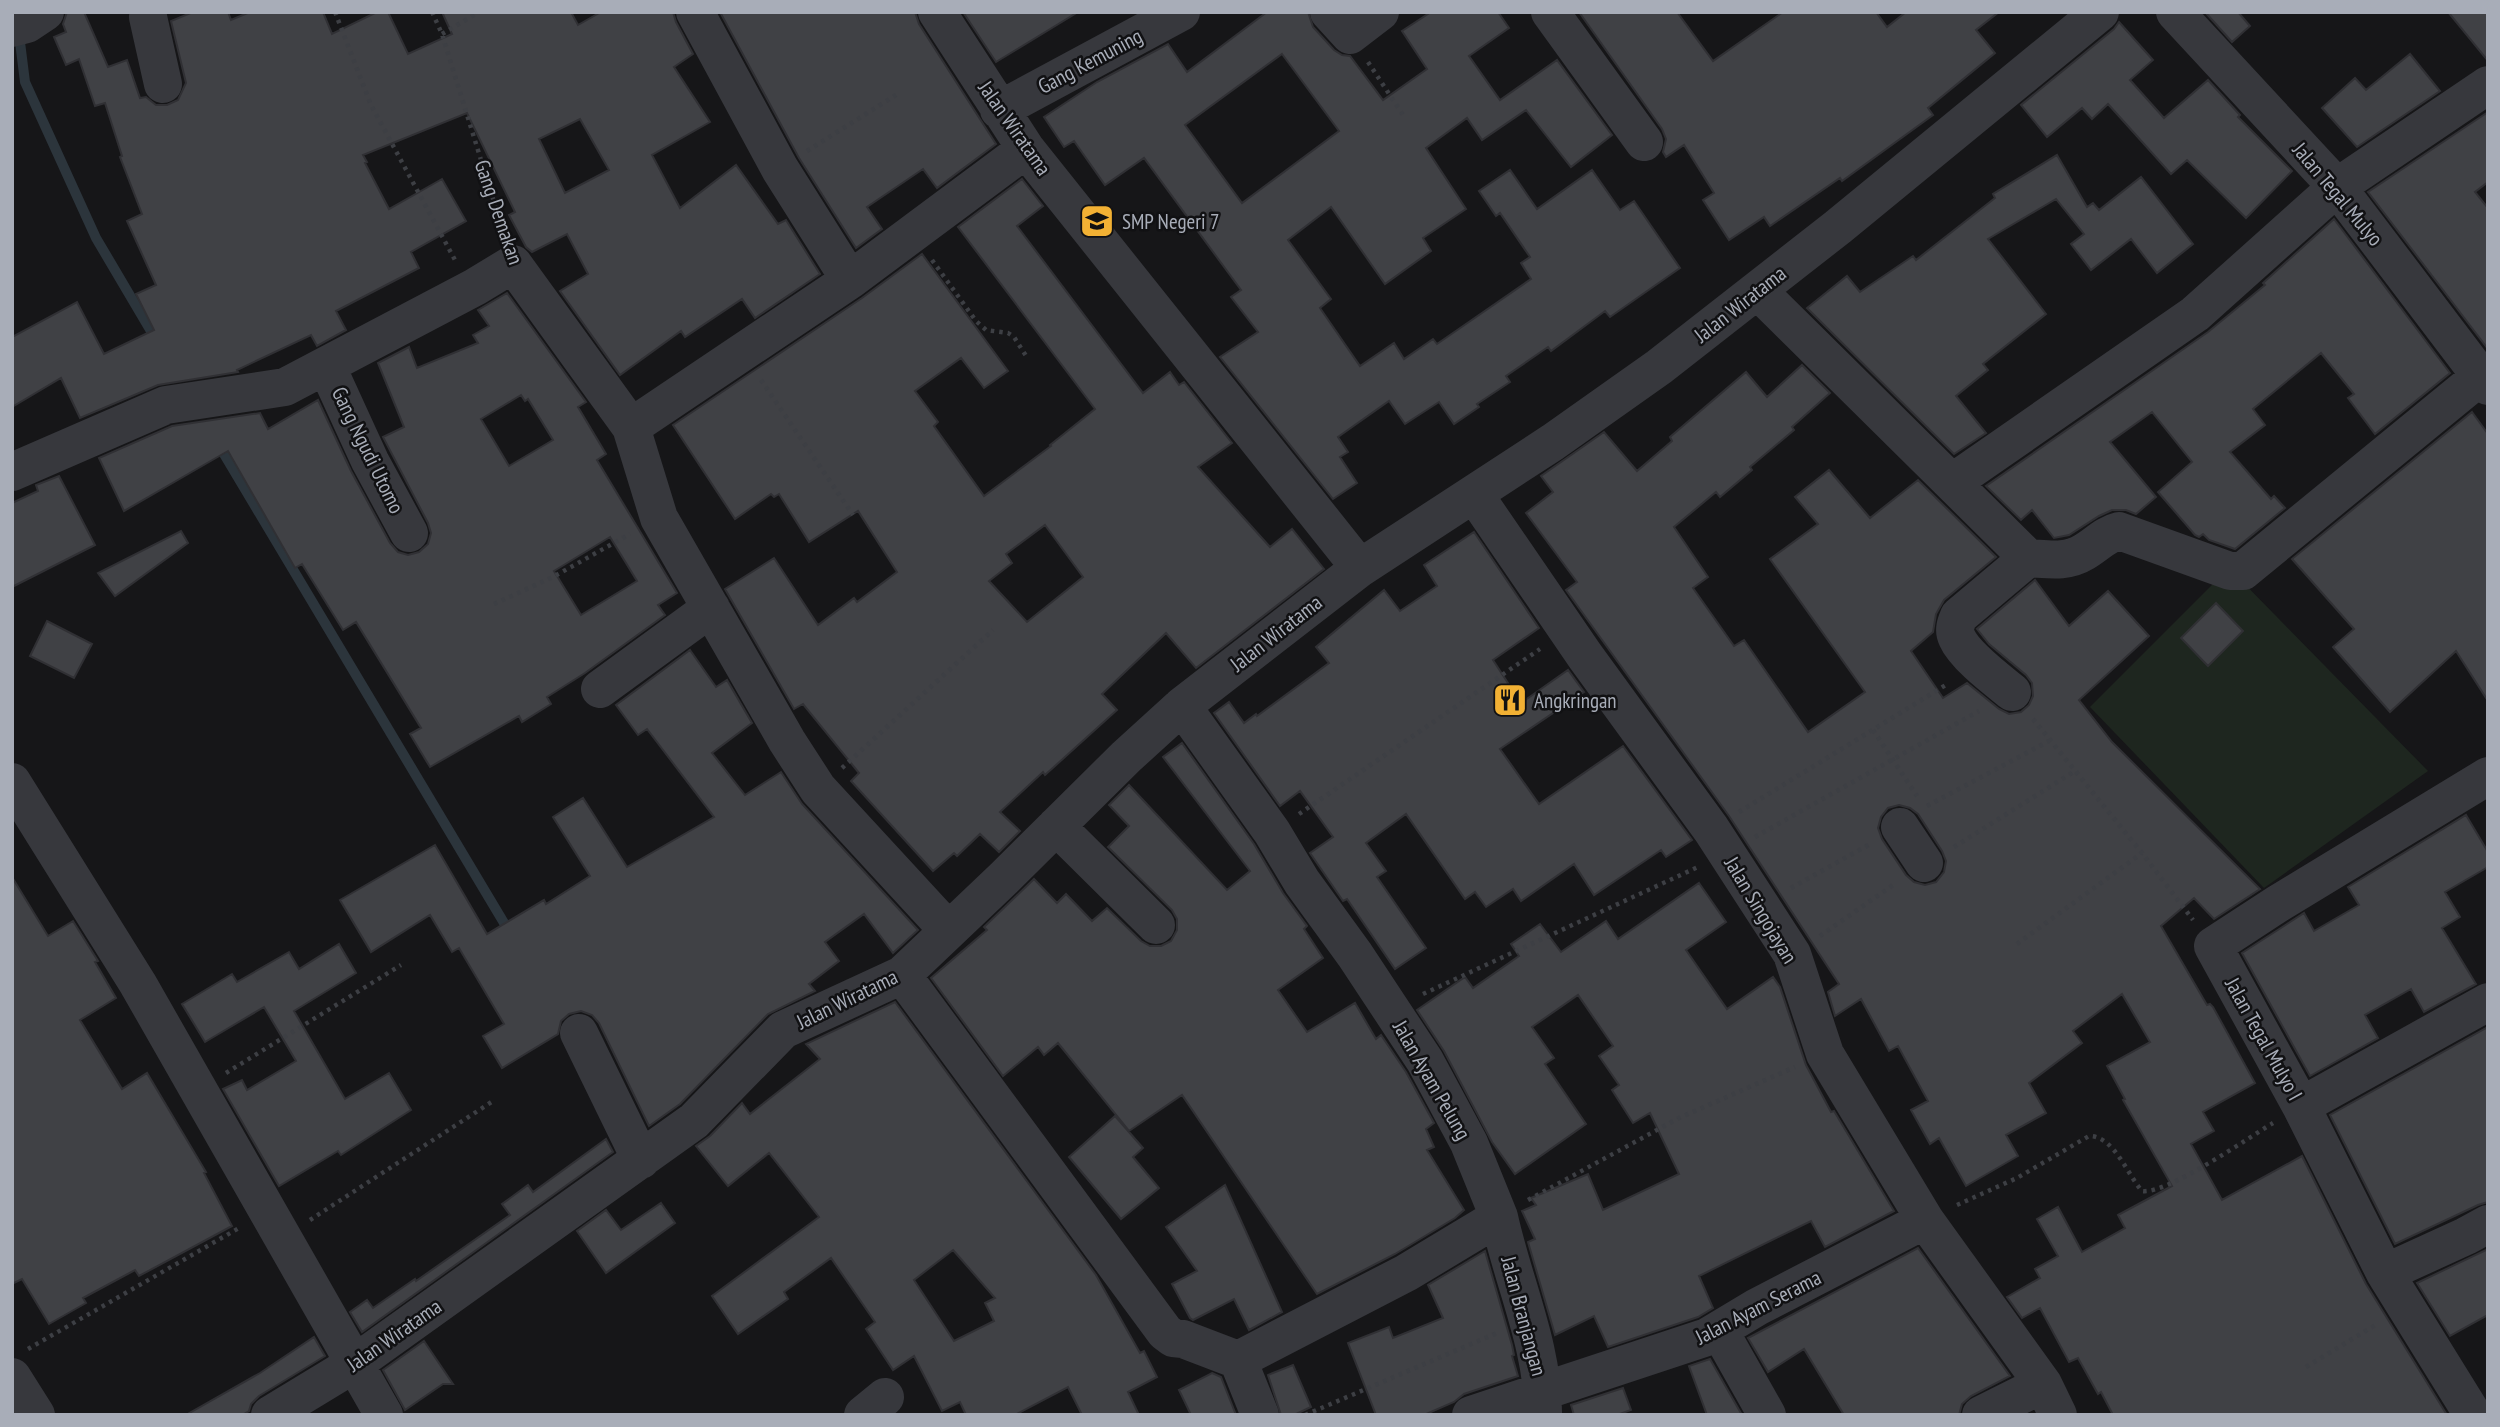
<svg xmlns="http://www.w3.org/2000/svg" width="2500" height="1427" viewBox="0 0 2500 1427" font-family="'PT Sans Narrow',sans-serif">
<rect width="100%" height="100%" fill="#161618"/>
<path fill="#1e261f" d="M2229 568 2428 771 2264 888 2090 707Z"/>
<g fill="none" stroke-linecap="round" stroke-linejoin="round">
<path stroke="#2c353c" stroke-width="10" d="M19 34 25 82 96 238 158 343
M218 444 510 933"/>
</g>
<path fill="#404145" stroke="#303034" stroke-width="2" fill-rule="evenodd" d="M67 12H84L108 67 127 60 140 98 146 97 156 105H167L178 100 186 83 171 21 193 12H228L231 20 250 12H323L332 34 377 12H388L408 54 452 34 442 12H571L578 25 601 12H673L676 22 693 54 674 67 710 122 652 155 680 208 736 165 778 224 786 220 820 274 755 318 742 299 685 337 681 331 620 375 560 291 588 274 567 234 532 252 526 247 509 215 515 212 467 113 363 155 367 162 365 163 389 209 442 179 466 221 411 252 419 268 336 311 346 330 317 346 311 335 237 370 238 372 158 385 80 418 61 378 12 407V337L77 302 104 354 154 330 136 294 156 285 127 221 142 214 120 157 122 156 105 103 95 106 79 59 66 65 54 37 66 32 63 24ZM580 119 609 170 565 193 539 139Z
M720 12H915L919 24 996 144 937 188 923 169 867 207 882 229 856 248 799 158Z
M963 12H1078L996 62Z
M1267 12H1308L1313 27 1334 50 1342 55 1350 56 1383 100 1427 69 1402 31 1431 12H1498L1509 28 1469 56 1500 100 1557 60 1612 135 1571 167 1526 110 1482 140 1467 118 1426 148 1466 209 1423 238 1431 251 1385 284 1331 207 1288 240 1331 299 1320 308 1360 366 1394 343 1404 359 1433 339 1437 344 1531 279 1521 263 1530 257 1500 213 1496 216 1479 191 1510 170 1537 209 1592 170 1620 210 1634 201 1680 268 1610 317 1605 311 1551 351 1548 347 1506 376 1510 382 1477 404 1479 407 1454 424 1439 402 1405 424 1389 401 1338 437 1348 452 1340 457 1357 483 1333 499 1220 357 1258 332 1231 297 1241 290 1144 158 1105 185 1074 141 1064 147 1044 117 1097 82 1168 44 1187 72ZM1282 54 1339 131 1242 203 1185 125Z
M1579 12H1677L1713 61 1783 12H1876L1887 27 1906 12H1999L1976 30 1995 53 1928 108 1933 115 1842 181 1840 178 1770 226 1764 217 1729 240 1703 200 1714 193 1684 145 1666 157 1663 152 1666 139 1662 129Z
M2205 12H2238L2250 26 2232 42Z
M2448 12H2488V61Z
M2119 22 2153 60 2130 80 2164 118 2208 80 2240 115 2238 117 2292 171 2246 218 2187 160 2171 174 2108 104 2092 119 2082 108 2047 137 2021 105 2114 29Z
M2410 54 2440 91 2357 147 2322 108 2355 78 2366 90Z
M2488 112V182L2475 192 2488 208V349L2368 192Z
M2057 155 2087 207 2093 203 2099 210 2141 177 2193 244 2157 273 2131 239 2091 270 2071 244 2084 234 2056 199 1988 239 2046 314 1983 364 1988 370 1956 396 1986 433 1954 454 1807 308 1847 276 1860 292 1913 256 1916 260 1995 198 1993 194Z
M1022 179 1043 206 1017 226 1143 393 1170 372 1179 385 1184 382 1232 443 1198 467 1270 547 1292 529 1324 569 1196 668 1166 633 1102 694 1117 710 1045 775 1043 772 1000 812 1020 831 999 852 980 834 957 856 954 853 933 871 851 781 859 773 803 704 794 709 725 589 774 558 818 625 854 598 857 602 897 572 858 511 809 542 779 494 774 497 771 494 735 519 673 425 862 298 922 254 1008 371 984 388 961 358 915 391 938 422 934 426 984 496 1051 446 1050 445 1095 409 958 227ZM1045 525 1083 577 1027 622 989 581 1012 563 1006 554Z
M2334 219 2450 373 2375 434 2348 398 2354 394 2321 353 2253 409 2265 425 2230 452 2271 499 2274 496 2285 508 2235 549 2209 540 2203 534 2199 537 2195 535 2158 492 2192 462 2152 412 2110 442 2156 497 2136 514 2126 510H2112L2099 516 2069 535 2054 538 2032 510 2021 520 1986 486 2208 332 2265 285 2263 283Z
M507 293 586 402 578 407 606 454 597 460 677 593 658 605 665 615 585 673 547 697 551 704 522 722 519 716 430 767 410 734 421 728 356 622 343 630 302 564 295 568 228 451 124 511 99 458 172 426 260 413 268 429 318 400 351 471 390 543 398 552 408 555 419 552 428 544 431 533 428 523 383 437 404 427 378 363 409 347 417 368 478 343 473 335 489 326 478 310ZM521 395 525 401 528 399 553 440 509 466 481 419ZM610 537 637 581 581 615 554 571Z
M1802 365 1830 393 1792 427 1794 430 1750 467 1752 470 1720 497 1716 492 1674 527 1708 577 1693 588 1734 646 1744 640 1808 732 1865 692 1770 559 1818 524 1795 497 1829 470 1870 518 1918 480 1996 557 1944 600 1936 614 1933 632 1911 651 1943 698 1967 683 1999 709 2009 714 2021 712 2029 705 2033 696 2032 683 2026 675 1989 644 1977 629 2035 580 2069 626 2108 591 2149 636 2079 700 2112 742 2260 889 2214 919 2194 898 2161 926 2207 1005 2210 1004 2213 1007 2255 1083 2203 1112 2214 1131 2191 1144 2222 1200 2302 1156 2366 1284 2447 1415H2113L2101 1392 2098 1394 2078 1358 2069 1362 2040 1308 2022 1318 2007 1297 2040 1278 2035 1269 2058 1256 2037 1219 2058 1207 2082 1252 2125 1228 2118 1215 2172 1186 2123 1100 2125 1099 2107 1066 2150 1042 2122 994 2073 1031 2082 1043 2029 1083 2046 1113 2006 1135 2018 1156 1966 1186 1939 1138 1930 1144 1911 1110 1928 1101 1898 1046 1889 1051 1861 999 1835 1016 1828 992 1839 984 1729 816 1566 590 1577 582 1526 513 1553 492 1541 476 1604 432 1637 471 1672 441 1670 437 1746 372 1767 397ZM1899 805 1910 808 1918 814 1942 851 1946 861 1944 872 1936 882 1925 885 1914 882 1906 875 1882 839 1878 828 1881 817 1888 808Z
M2472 412 2488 434V701L2456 651 2390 712 2333 647 2354 629 2292 559Z
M59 476 95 545 12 587V503L38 491 36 485Z
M181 531 188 543 115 596 98 573Z
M1474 532 1539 628 1493 660 1521 703 1568 670 1584 692 1500 749 1539 804 1623 746 1692 840 1666 857 1661 850 1594 895 1574 864 1521 901 1513 889 1486 907 1475 892 1465 899 1406 814 1366 843 1386 871 1377 877 1426 948 1395 969 1347 899 1343 901 1310 853 1333 837 1300 791 1280 806 1214 713 1229 702 1244 723 1256 714 1257 716 1329 663 1316 647 1384 590 1400 611 1437 586 1424 565Z
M2216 603 2243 631 2208 666 2181 638Z
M47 621 92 644 74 678 30 656Z
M690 650 716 687 727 680 752 723 712 753 745 795 781 772 802 804 918 930 893 953 864 914 825 942 839 961 809 984 815 991 768 1014 680 1104 649 1126 599 1023 592 1015 581 1011 569 1014 561 1021 558 1034 502 1068 483 1036 504 1024 459 948 452 952 430 915 371 952 340 900 435 845 487 934 544 900 546 904 590 876 553 817 583 798 627 867 714 817 647 729 638 735 616 705Z
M1182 743 1254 844 1283 893 1307 926 1304 929 1323 958 1278 990 1307 1032 1355 1003 1376 1039 1381 1035 1406 1072 1434 1123 1426 1129 1434 1147 1427 1150 1464 1210 1455 1218 1395 1254 1317 1294 1182 1095 1129 1131 1058 1043 1044 1055 1038 1047 1003 1076 931 978 987 930 984 927 1034 879 1057 903 1066 894 1092 921 1107 908 1141 941 1150 946H1161L1171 941 1177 930V919L1172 910 1108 847 1129 826 1109 805 1129 785 1227 890 1250 871 1163 757Z
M2466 815 2488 852V867L2445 892 2460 917 2442 928 2476 984 2424 1012 2411 989 2365 1015 2378 1038 2310 1076 2242 953 2304 913 2314 931 2359 905 2348 887Z
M12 877 48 936 73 921 98 961 95 962 116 998 80 1020 122 1089 147 1073 206 1172 204 1173 232 1226 139 1276 135 1270 83 1298 86 1303 49 1324 22 1279 12 1284Z
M1699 883 1726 922 1686 950 1727 1009 1773 977 1780 987 1806 1065 1831 1112 1834 1111 1894 1211 1825 1247 1811 1221 1699 1276 1713 1308 1698 1317 1608 1347 1594 1316 1555 1335 1528 1242 1535 1239 1522 1211 1536 1205 1531 1198 1588 1174 1603 1210 1679 1174 1650 1113 1633 1123 1612 1090 1619 1085 1599 1056 1613 1046 1578 995 1532 1027 1554 1058 1545 1064 1586 1124 1515 1174 1492 1142 1444 1051 1417 1010 1465 977 1473 988 1519 956 1511 944 1540 924 1561 952 1606 921 1618 939Z
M339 944 356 973 294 1011 345 1099 389 1073 411 1110 341 1155 338 1151 279 1186 223 1089 242 1080 247 1090 296 1061 264 1007 205 1042 182 1004 232 974 237 982 289 952 299 969Z
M895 1002 1096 1275 1140 1353 1144 1351 1157 1377 1128 1392 1139 1415H1082L1068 1387 1015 1415H966L960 1402 942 1411 914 1356 893 1370 866 1329 875 1322 831 1258 784 1292 788 1299 738 1334 712 1296 819 1217 769 1153 728 1186 696 1146 710 1136 742 1103 750 1114 820 1059 806 1044ZM953 1250 995 1298 985 1303 994 1321 954 1341 914 1280Z
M2488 1027V1202L2478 1205 2395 1244 2330 1115Z
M1115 1116 1143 1148 1133 1157 1159 1188 1121 1219 1069 1157Z
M606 1139 613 1152 362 1332 350 1312 367 1300 373 1308 415 1279 416 1281 510 1215 502 1204 528 1185 533 1192Z
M1225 1185 1282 1312 1249 1330 1234 1299 1193 1320 1190 1318 1172 1284 1197 1271 1166 1227Z
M661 1203 675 1223 606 1273 577 1231 606 1210 621 1230Z
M1918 1248 2010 1376 1971 1396 1962 1404 1959 1415H1844L1804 1349 1768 1372 1748 1338Z
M2488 1249V1315L2450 1336 2417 1283Z
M1485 1251 1512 1345 1514 1355 1512 1356 1518 1376 1464 1394 1454 1402 1424 1415H1376L1348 1343 1389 1327 1393 1338 1443 1318 1428 1285Z
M314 1337 325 1356 259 1396 251 1404 249 1411 242 1415H186L260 1373Z
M424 1341 453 1384H443L405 1410 383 1370Z
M1710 1359 1742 1415H1707L1689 1366Z
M1293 1365 1311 1407 1294 1415H1281L1268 1375Z
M1212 1373 1221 1377 1236 1415H1191L1179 1390Z
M1623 1388 1631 1410 1617 1415H1574L1571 1405Z"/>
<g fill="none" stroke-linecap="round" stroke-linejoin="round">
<path stroke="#3d3f44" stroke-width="4.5" stroke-dasharray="3.5 5" stroke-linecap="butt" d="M335 12 371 105 455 260
M432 12 442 34 503 231
M442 34 479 12
M1368 62 1403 115
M807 151 896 95
M932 260 976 321 986 330 1008 333 1014 337 1028 359
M761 380 853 515
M494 604 553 577 630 534
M2033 719 2142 853 2193 920
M1873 730 1917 796
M842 768 993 630
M1927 806 2049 741
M1739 812 1949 683
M1299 814 1540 649
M1755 837 1979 711
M1954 847 2075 771
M1791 888 1872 843
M1820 936 1896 883
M2017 944 2142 853
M1423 994 1698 867
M226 1073 401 965
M1528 1200 1679 1118 1795 1067
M1957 1205 2017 1178 2089 1136C2114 1136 2127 1174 2142 1191 2166 1195 2248 1138 2273 1123
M310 1220 493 1101
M28 1349 239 1228
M2306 1367 2377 1324
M1305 1415 1497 1333"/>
<path stroke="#37383d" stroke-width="38" d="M695 12 780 169 850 280
M937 12 1026 149 1360 568
M1329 12 1350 35 1380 12
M1550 12 1644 142
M2175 12 2337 187 2488 386
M148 17 163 84
M12 28 27 24 45 12
M999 110 1181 12
M1758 291 2028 558 1959 616C1956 623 1953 630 1957 638 1965 656 1996 679 2012 692
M327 367 370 461 409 533
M631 427 850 280 1026 149
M12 472 166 405 285 387 475 287 513 264 631 427 659 518 787 741 818 789 948 930
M1953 482 2195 314 2337 187 2488 85
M1474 494 1585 656 1711 829 1792 954 1825 1054 1925 1220 2043 1384 2058 1415
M2028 558C2048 559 2066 563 2084 552 2096 545 2106 534 2119 531L2230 571H2243L2481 376
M600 689 711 608
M1182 706 1272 832 1302 882 1355 955 1425 1061 1469 1143 1499 1217 1406 1273 1238 1360
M12 782 138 984 384 1415
M1056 826 1156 925
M1900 827 1924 863
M902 975 1165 1332 1173 1338 1183 1339 1238 1360 1260 1415
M579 1033 641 1160
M2301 1106 2488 1002
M1499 1217C1513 1282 1544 1348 1543 1415
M2385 1273 2466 1236 2488 1224
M1719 1330 1767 1415
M12 1377 36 1415
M270 1415 354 1364 694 1121 783 1030 902 975 1004 878 1126 757 1182 706 1360 568 1553 442 1659 367 1838 227 2100 12
M863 1415 885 1397
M1471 1415 1707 1337 1757 1307 1925 1220
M1981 1415 2043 1384
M2473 1415 2385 1273 2301 1106 2213 946 2279 903 2488 776"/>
</g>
<defs>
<g id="school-square" transform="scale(1.75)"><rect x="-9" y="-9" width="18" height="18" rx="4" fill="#f2b134" stroke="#111113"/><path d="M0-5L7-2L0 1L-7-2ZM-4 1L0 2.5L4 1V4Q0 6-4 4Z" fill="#111"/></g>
<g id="restaurant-square" transform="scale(1.75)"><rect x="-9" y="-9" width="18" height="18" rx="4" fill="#f2b134" stroke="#111113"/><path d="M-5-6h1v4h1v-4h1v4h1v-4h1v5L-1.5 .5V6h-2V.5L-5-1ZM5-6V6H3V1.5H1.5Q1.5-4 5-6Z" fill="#111"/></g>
</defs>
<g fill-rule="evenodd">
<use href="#school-square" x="1097" y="221"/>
<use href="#restaurant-square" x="1510" y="700"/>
</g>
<g text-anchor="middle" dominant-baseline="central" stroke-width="5" stroke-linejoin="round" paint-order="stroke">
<g font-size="21" fill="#a8adb8" stroke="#111113">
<text transform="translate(1090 61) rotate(-28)">Gang Kemuning</text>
<text transform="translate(1015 128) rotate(55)">Jalan Wiratama</text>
<text transform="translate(2338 194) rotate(50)">Jalan Tegal Mulyo</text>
<text transform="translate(499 212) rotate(71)">Gang Demakan</text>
<text transform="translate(1740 304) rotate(-38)">Jalan Wiratama</text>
<text transform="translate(368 450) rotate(64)">Gang Ngudi Utomo</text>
<text transform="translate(1276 633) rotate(-38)">Jalan Wiratama</text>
<text transform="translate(1761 910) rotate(59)">Jalan Singojayan</text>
<text transform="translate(847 999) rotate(-26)">Jalan Wiratama</text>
<text transform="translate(2264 1039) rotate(61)">Jalan Tegal Mulyo I</text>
<text transform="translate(1432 1080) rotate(60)">Jalan Ayam Pelung</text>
<text transform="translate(1758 1307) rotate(-27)">Jalan Ayam Serama</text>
<text transform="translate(1524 1316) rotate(75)">Jalan Branjangan</text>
<text transform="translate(394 1335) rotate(-35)">Jalan Wiratama</text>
</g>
<g font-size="21" fill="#a8adb8" stroke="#111113" text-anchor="start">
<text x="1122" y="221">SMP Negeri 7</text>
<text x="1534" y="700">Angkringan</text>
</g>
</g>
<rect width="2500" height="1427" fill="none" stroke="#a8adb8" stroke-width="28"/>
</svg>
